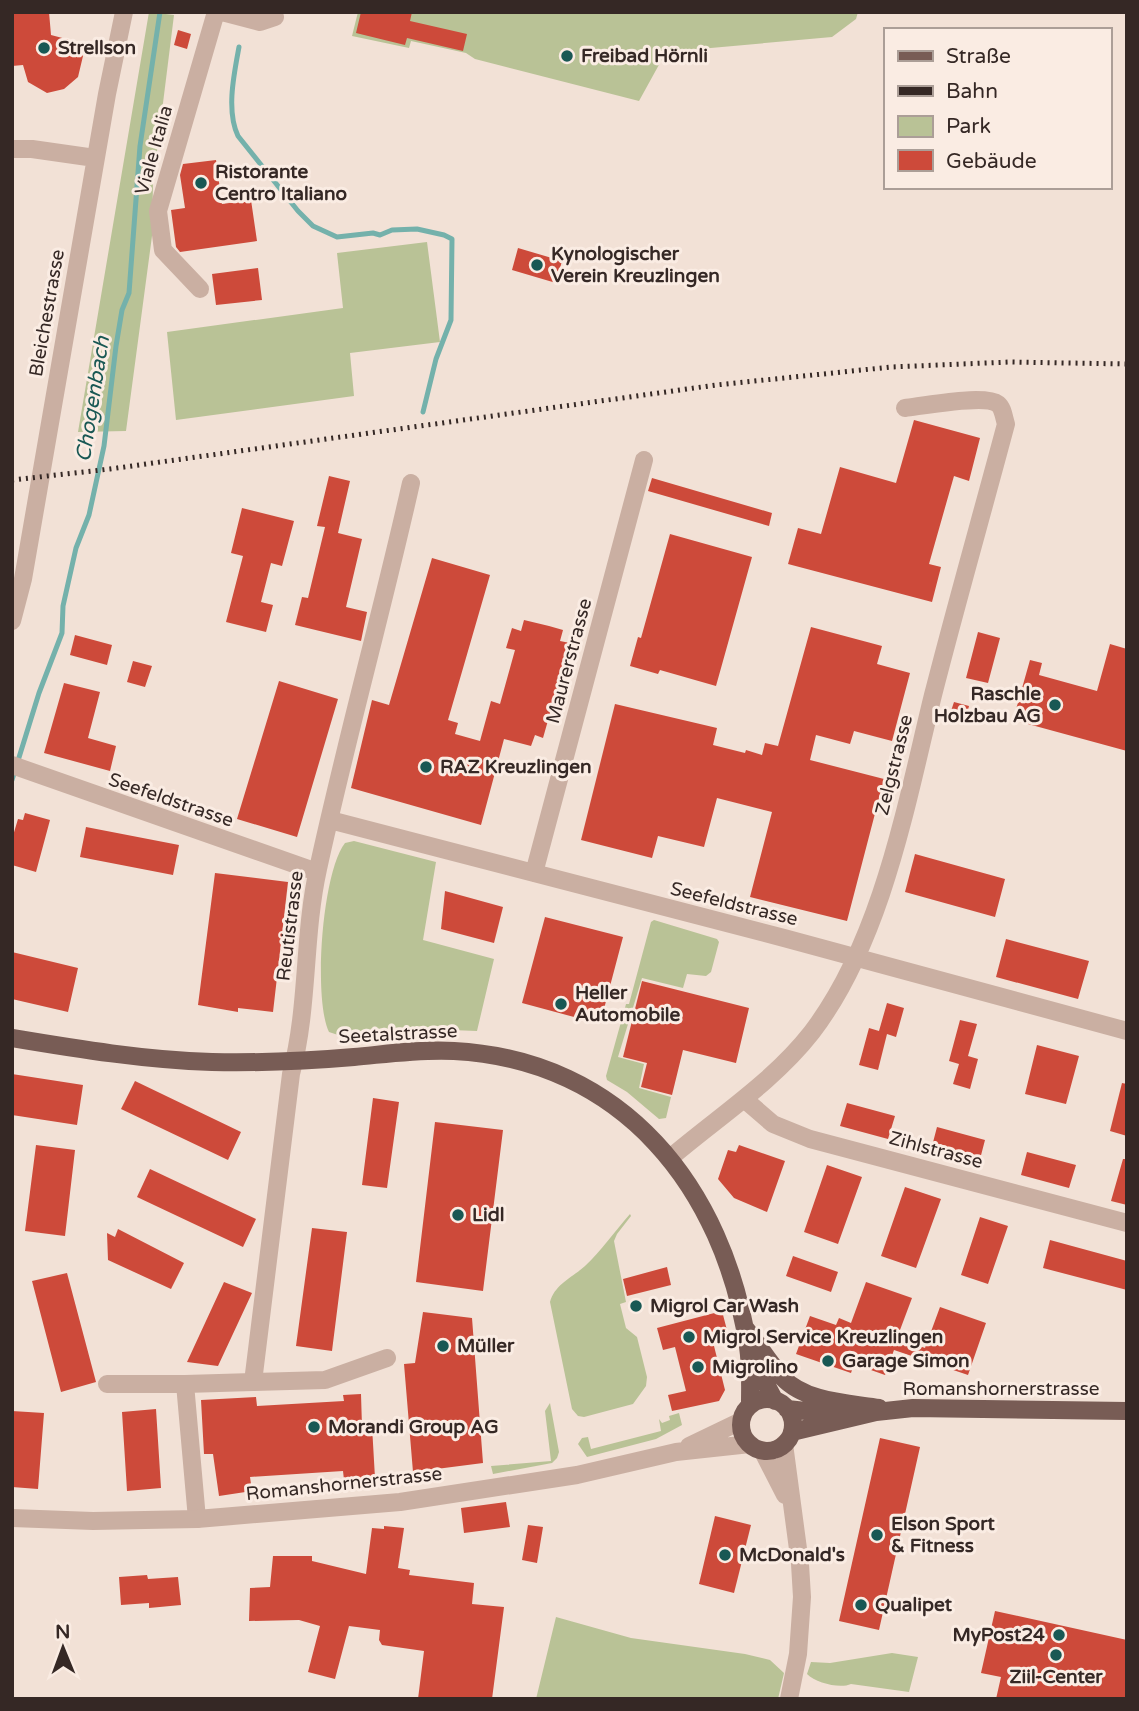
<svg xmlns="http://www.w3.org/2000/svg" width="1139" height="1711" viewBox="0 0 1139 1711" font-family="'Varela Round',sans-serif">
<rect width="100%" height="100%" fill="#f2e1d6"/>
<path fill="#b9c296" d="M149 12 174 15 153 183 152 236 126 431 78 432Z
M358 12H858L856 19 832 37 666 52 639 101 475 59 466 53 411 41 409 48 352 36Z
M427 242 440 342 350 353 354 396 176 420 167 332 343 308 337 253Z
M354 841 436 862 423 940 494 959 477 1031 425 1029 341 1036 329 1032C313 999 322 872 345 843Z
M654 920 717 939 719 942 711 972 706 976 687 974 683 988 642 978 618 1057 644 1064 639 1088 671 1097 666 1118 659 1119 627 1092 607 1080 606 1076 626 1004H629L651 922Z
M630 1214 631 1216 617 1234 614 1241 626 1302 620 1304 626 1328 637 1337 647 1377 646 1386 633 1404 584 1417 578 1416 572 1409 550 1302C555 1284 573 1277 585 1266 601 1251 615 1231 630 1214Z
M550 1403 559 1452 557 1458 552 1463 493 1474 491 1466 551 1461 545 1411Z
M679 1413 682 1425 656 1439 587 1457 578 1444 582 1438 588 1437 591 1449 661 1431 659 1419 662 1423 670 1420 669 1416Z
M556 1617 631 1638 745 1654 770 1660 784 1673 778 1699H536Z
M892 1653 918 1657 909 1692 851 1684C840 1689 816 1683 807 1674L811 1662 830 1663Z"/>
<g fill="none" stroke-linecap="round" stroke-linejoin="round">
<path stroke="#74b1ab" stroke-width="5" d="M239 47C234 74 226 111 238 136L298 211 313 226 337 237 373 233 380 235 392 230 417 229 444 235 452 239 451 320 436 359 423 412
M12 780 39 693 62 633 63 606 76 548 89 515 104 446 116 346 122 310 129 293 140 146 160 12"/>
</g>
<path fill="#cd4a3a" d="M12 12H49L51 35 70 40 83 56 78 77 64 89 47 93 28 82 23 65 12 66Z
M361 12H412L410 21 467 34 463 51 407 38 405 45 356 33Z
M178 30 191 34 187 49 174 45Z
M216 160 222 204 251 200 257 241 180 252 176 247 171 210 185 208 180 175 183 164Z
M518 248 562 261 556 283 512 270Z
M258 268 262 300 216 305 212 274Z
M914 420 980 438 969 481 954 476 929 564 941 567 932 602 788 564 798 528 821 534 840 467 896 483Z
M329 476 350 481 338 533 362 539 346 607 367 612 361 641 295 625 302 597 308 598 325 527 317 526Z
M652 478 772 513 769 526 648 491Z
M242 508 294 521 282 566 271 563 261 602 273 605 266 632 226 622 243 556 231 553Z
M670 534 752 557 716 686 660 670 658 674 630 666 638 637 641 638Z
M432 558 490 575 448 720 458 723 455 734 480 741 491 701 500 704 515 650 506 648 512 628 521 631 524 620 549 626 563 630 560 641 570 643 543 738 535 735 531 746 504 739 481 825 351 788 372 700 389 705Z
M811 627 882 646 877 664 910 673 892 741 854 731 850 744 816 735 810 760 884 779 847 921 750 897 772 812 717 798 704 847 658 836 652 858 581 840 615 704 717 728 713 745 745 753 746 750 762 755 765 743 778 746Z
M978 632 1000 638 988 683 966 678Z
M75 635 112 645 107 665 70 655Z
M1110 644 1127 649V751L1013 720 1030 660 1042 663 1039 675 1097 691Z
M133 661 152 666 145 687 127 682Z
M279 681 338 699 297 837 237 819Z
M64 683 100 692 88 738 116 746 110 771 44 753Z
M954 702 969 706 965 722 949 717Z
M25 813 50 820 36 872 12 865V839L18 819 23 820Z
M86 827 179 845 173 875 80 857Z
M915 854 1005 879 995 917 905 892Z
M215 873 288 882 273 1012 238 1008V1012L198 1005Z
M445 891 503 907 494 943 441 929Z
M545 917 623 937 600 1024 522 1003Z
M1006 939 1089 961 1078 999 996 977Z
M12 952 78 968 68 1012 12 999Z
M642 981 749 1008 736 1063 683 1050 672 1095 641 1087 647 1063 623 1057Z
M887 1003 904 1008 896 1037 887 1034 878 1070 859 1065 869 1028 879 1031Z
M960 1020 977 1024 968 1056 978 1059 970 1089 953 1084 959 1064 949 1061Z
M1037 1045 1079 1056 1066 1104 1025 1094Z
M12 1074 83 1085 77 1125 12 1115Z
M135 1081 241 1132 228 1160 121 1109Z
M1122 1083 1127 1084V1136L1110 1131Z
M373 1098 399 1102 387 1188 362 1185Z
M847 1103 895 1116 888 1139 840 1126Z
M435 1122 503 1130 483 1291 416 1282Z
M937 1127 985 1140 979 1163 931 1150Z
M36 1145 75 1150 65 1236 25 1231Z
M739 1145 785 1161 767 1212 734 1198 718 1179 728 1150 736 1152Z
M1027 1152 1076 1165 1069 1188 1021 1175Z
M1123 1159H1127V1205L1111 1201Z
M827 1165 862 1177 838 1244 804 1232Z
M150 1169 256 1219 243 1247 137 1197Z
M905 1187 941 1199 916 1268 881 1256Z
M980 1217 1008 1226 988 1284 961 1275Z
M312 1228 347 1232 332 1351 296 1346Z
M118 1229 184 1263 171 1289 108 1260 107 1233 115 1237Z
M1050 1240 1127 1261V1290L1043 1268Z
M793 1256 838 1272 831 1292 786 1276Z
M667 1267 671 1285 627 1296 623 1279Z
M67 1273 96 1382 61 1392 32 1281Z
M224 1282 252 1293 218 1366 187 1362Z
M866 1282 912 1298 897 1338 925 1348 940 1307 986 1323 968 1375 894 1350 885 1375 854 1364 851 1373 796 1354 810 1316 836 1325 839 1318 851 1323Z
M722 1311 728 1334 712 1338 725 1390 719 1401 672 1411 668 1395 686 1391 675 1347 663 1350 657 1328Z
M423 1312 472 1318 483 1463 413 1472 404 1364 415 1363Z
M361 1394 362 1427 372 1426 375 1478 344 1480 343 1471 250 1477 252 1491 219 1496 213 1454H204L201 1400 256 1397 257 1406 344 1401 343 1395Z
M156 1409 161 1488 127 1491 122 1412Z
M12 1411 44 1413 38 1489 12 1487Z
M880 1438 920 1447 879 1630 839 1621Z
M506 1502 510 1527 464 1533 461 1508Z
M715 1516 751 1525 734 1593 699 1584Z
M528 1525 543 1527 537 1563 522 1560Z
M384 1526 404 1528 398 1568 410 1570 409 1575 474 1583 472 1604 504 1607 492 1699H418L424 1651 382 1645 379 1640 380 1630 349 1626 335 1679 308 1672 320 1626 299 1620 249 1621 250 1588 270 1587 273 1556H312V1561L366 1574 372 1528 384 1529Z
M147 1575 148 1579 178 1577 181 1605 149 1608V1603L121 1605 119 1577Z
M995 1611 1127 1640V1699H996L1001 1677 981 1673Z"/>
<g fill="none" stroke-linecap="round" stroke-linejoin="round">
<path stroke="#caafa2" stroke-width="18" d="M222 12 260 22 275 17
M12 149H32L95 158
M200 289 163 250 158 211 216 12
M12 621 23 579 107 94 124 12
M12 765 317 872
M330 820 784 938 1127 1031
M534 873 644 460
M744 1099 773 1124 810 1139 1127 1223
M670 1158C718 1117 773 1082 812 1032 882 940 906 805 933 695 956 605 982 514 1006 424 1004 418 1003 408 998 404 985 394 922 406 905 408
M253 1382 325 1380 387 1358
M107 1384H185
M784 1444 800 1564 802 1597 798 1654 789 1699
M762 1450 785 1495
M197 1519 185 1384 253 1382 291 1074C309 1007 303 937 318 869 346 740 382 612 411 483"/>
<path stroke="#caafa2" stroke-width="18" d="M689 1446 741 1421
M12 1518 93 1521 197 1519 400 1502 577 1475 676 1452 750 1444"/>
<path stroke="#785c55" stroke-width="18" d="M12 1038C78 1049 145 1060 212 1062 259 1063 307 1061 354 1057 387 1054 421 1049 454 1051 623 1060 724 1188 748 1347 751 1366 750 1386 750 1405
M746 1329C758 1344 769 1362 782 1377 805 1402 848 1403 879 1408
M750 1354 775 1401
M741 1425a26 26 0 1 1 52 0a26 26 0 1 1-52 0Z
M787 1409 815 1412 845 1411
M792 1432 876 1412 913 1408 1127 1411"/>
<path stroke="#352825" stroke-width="5" stroke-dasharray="2 5" stroke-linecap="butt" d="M12 480 110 469 716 385 891 367 1010 362 1127 364"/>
</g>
<g fill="#195854" stroke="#faece3" stroke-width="2.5">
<circle cx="44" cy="48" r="7"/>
<circle cx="567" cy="56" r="7"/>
<circle cx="201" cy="183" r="7"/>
<circle cx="537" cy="265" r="7"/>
<circle cx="1055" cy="705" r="7"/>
<circle cx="426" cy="767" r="7"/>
<circle cx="561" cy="1004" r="7"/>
<circle cx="458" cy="1215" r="7"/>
<circle cx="636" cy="1306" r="7"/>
<circle cx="689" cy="1337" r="7"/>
<circle cx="443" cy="1346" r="7"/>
<circle cx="828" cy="1361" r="7"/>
<circle cx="698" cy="1367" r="7"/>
<circle cx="314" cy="1427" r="7"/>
<circle cx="877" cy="1535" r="7"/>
<circle cx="725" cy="1555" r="7"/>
<circle cx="861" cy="1605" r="7"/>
<circle cx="1059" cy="1635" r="7"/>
<circle cx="1056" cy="1655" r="7"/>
</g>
<g text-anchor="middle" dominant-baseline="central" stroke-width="6" stroke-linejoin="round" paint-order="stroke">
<g font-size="19" font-weight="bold" fill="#352825" stroke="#faece3" text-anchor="start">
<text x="58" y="48">Strellson</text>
<text x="581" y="56">Freibad Hörnli</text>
<text x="215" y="172">Ristorante<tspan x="215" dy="22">Centro Italiano</tspan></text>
<text x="551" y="254">Kynologischer<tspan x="551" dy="22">Verein Kreuzlingen</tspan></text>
<text x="1041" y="694" text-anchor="end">Raschle<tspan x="1041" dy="22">Holzbau AG</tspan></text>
<text x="440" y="767">RAZ Kreuzlingen</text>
<text x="575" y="993">Heller<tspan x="575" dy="22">Automobile</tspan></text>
<text x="472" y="1215">Lidl</text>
<text x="650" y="1306">Migrol Car Wash</text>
<text x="703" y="1337">Migrol Service Kreuzlingen</text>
<text x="457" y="1346">Müller</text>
<text x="842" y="1361">Garage Simon</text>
<text x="712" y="1367">Migrolino</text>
<text x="328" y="1427">Morandi Group AG</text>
<text x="891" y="1524">Elson Sport<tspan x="891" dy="22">&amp; Fitness</tspan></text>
<text x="739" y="1555">McDonald's</text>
<text x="875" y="1605">Qualipet</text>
<text x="1045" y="1635" text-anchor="end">MyPost24</text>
<text x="1056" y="1677" text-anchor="middle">Ziil-Center</text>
</g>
<g font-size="19" fill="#352825" stroke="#faece3">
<text transform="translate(154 150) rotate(-74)">Viale Italia</text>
<text transform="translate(47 313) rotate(-80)">Bleichestrasse</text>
<text transform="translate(569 661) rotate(-75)">Maurerstrasse</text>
<text transform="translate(894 765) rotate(-76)">Zelgstrasse</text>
<text transform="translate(171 800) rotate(19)">Seefeldstrasse</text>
<text transform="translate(734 904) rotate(14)">Seefeldstrasse</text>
<text transform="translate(290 926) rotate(-83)">Reutistrasse</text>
<text transform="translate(398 1034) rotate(-3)">Seetalstrasse</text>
<text transform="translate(936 1150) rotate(15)">Zihlstrasse</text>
<text x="1001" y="1389">Romanshornerstrasse</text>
<text transform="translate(344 1484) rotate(-6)">Romanshornerstrasse</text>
</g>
<g font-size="21" font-style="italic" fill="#195854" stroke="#faece3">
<text transform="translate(93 399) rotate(-81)">Chogenbach</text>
</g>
</g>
<rect width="1139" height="1711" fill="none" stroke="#352825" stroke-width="28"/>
<rect x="884" y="28" width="228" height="161" fill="#faece3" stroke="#ab9e97" stroke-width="2"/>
<rect x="898" y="51" width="35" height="10" fill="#785c55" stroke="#ab9e97" stroke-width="2"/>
<text x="946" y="63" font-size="21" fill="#352825">Straße</text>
<rect x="898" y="86" width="35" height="10" fill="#352825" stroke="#ab9e97" stroke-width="2"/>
<text x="946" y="98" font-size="21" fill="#352825">Bahn</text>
<rect x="898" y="116" width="35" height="21" fill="#b9c296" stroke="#ab9e97" stroke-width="2"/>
<text x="946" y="133" font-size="21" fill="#352825">Park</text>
<rect x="898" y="150" width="35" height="21" fill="#cd4a3a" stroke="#ab9e97" stroke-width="2"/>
<text x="946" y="168" font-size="21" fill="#352825">Gebäude</text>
<g transform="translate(63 1648) rotate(359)" stroke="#faece3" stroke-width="5" paint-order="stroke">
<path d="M0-5L12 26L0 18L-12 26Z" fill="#352825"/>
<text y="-10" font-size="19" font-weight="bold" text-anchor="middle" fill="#352825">N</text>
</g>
</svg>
